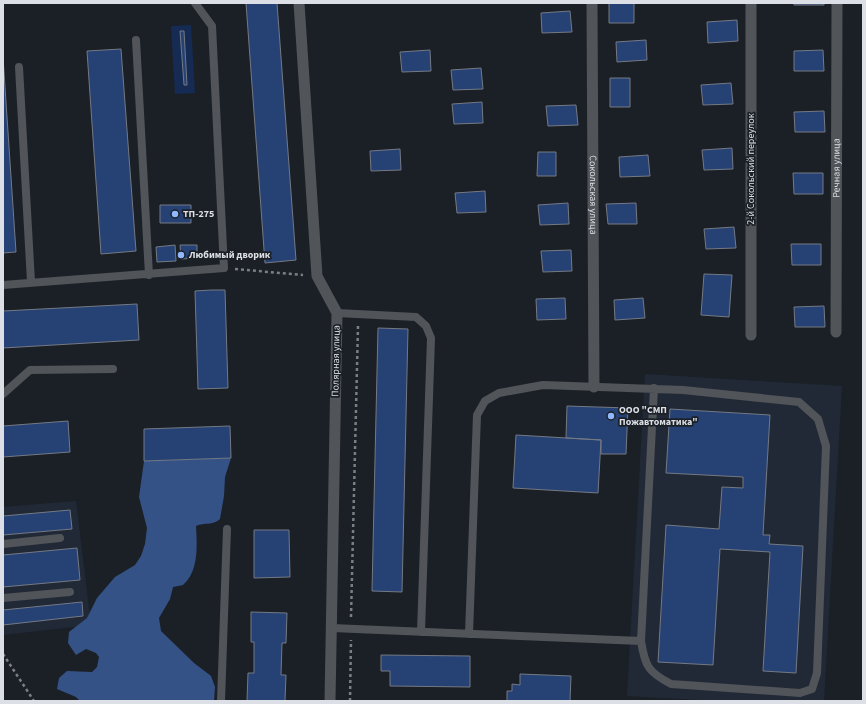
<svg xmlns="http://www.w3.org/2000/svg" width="866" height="704" viewBox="0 0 866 704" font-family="'Source Sans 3',sans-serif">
<rect width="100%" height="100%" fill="#1b2027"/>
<path fill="#212936" d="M645 374 842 386 824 701H717L627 696Z
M76 501 91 625 3 635V507Z"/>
<path fill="#162b53" d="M191 25 195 93 175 94 171 26Z"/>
<path fill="#355287" d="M231 458 225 477 224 496 220 519C212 526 205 522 196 526 197 545 199 571 183 585L173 587 170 599 159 618 161 631 194 663 211 676 215 687 214 701H80L76 697 57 689 59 678 67 671 92 672 97 667 99 657 96 653 86 649 76 655 68 643 69 632 87 618 97 598 115 577 135 565 141 556 145 544 147 528 139 497 144 461Z"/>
<path fill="#264275" stroke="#747983" d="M246 3H277L296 260 265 263Z
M609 3H634V23H609Z
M794 3H824V5H794Z
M570 11 572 32 542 33 541 13Z
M737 20 738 41 708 43 707 22Z
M180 31H184L187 85H184Z
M646 40 647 60 617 62 616 42Z
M121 49 136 251 101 254 87 51Z
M430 50 431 71 402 72 400 52Z
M823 50 824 71H794V51Z
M3 57 16 252 3 253Z
M481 68 483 89 453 90 451 70Z
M610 78H630V107H610Z
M731 83 733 104 703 105 701 85Z
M482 102 483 123 454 124 452 104Z
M576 105 578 125 548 126 546 106Z
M824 111 825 132H795L794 112Z
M732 148 733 169 704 170 702 150Z
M400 149 401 170 371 171 370 151Z
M538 152H556V176H537Z
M648 155 650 176 620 177 619 157Z
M793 173H823V194H794Z
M485 191 486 212 457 213 455 193Z
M568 203 569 224 540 225 538 205Z
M636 203 637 224H608L606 204Z
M160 205H191V223H160Z
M734 227 736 248 706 249 704 229Z
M791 244H821V265H792Z
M175 245 176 261 157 262 156 247Z
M180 245H197V258L181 259Z
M571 250 572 271 543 272 541 251Z
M704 274 732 275 729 317 701 315Z
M211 290H225L228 388 198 389 195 291Z
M565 298 566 319 537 320 536 299Z
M643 298 645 318 615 320 614 300Z
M137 304 139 340 3 348V311Z
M824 306 825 327H795L794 307Z
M378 328 408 329 402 592 372 591Z
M567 406 628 408 626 454H601V440L566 438Z
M670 409 770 415 763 535H770L769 544 803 546 796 673 763 671 770 552 720 549 713 665 658 662 666 525 719 529 722 487 743 488V477L666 473Z
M68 421 70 452 3 457V426Z
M230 426 231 458 144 461V429Z
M516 435 601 440 598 493 513 488Z
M70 510 72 529 3 535V516Z
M254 530H289L290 577 254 578Z
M77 548 80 580 3 587V555Z
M82 602 83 616 3 625V610Z
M251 612 287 613 286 643H282L281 675H286L285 701H247L248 673H254V642H251Z
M381 655 470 656V687L390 686V671H381Z
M520 674 571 676 570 701H507V691H512V684L520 685Z"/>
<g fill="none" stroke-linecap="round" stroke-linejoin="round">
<path stroke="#7b7f85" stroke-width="2.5" stroke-dasharray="3 3" stroke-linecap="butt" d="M235 269 303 275
M351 617 358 326
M3 654 34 701
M350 701 351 640"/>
<path stroke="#515458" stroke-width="8" d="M136 40 149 275
M19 67 31 282
M3 285 224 268 212 26 195 3
M337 313 416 317 426 326 431 338 421 632
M3 394 30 370 113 369
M3 544 60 538
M3 598 70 592
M332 628 641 641
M469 634 477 415 485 401 499 393 543 385 683 390 799 402 818 419 826 446 817 673 812 689 800 693 671 684C648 672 645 666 641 641L654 388
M221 701 227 529"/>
<g stroke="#515458" stroke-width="11">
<path d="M299 3 317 276 337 313 330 701"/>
<path id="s1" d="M592 3 594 387"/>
<path id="s2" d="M836 332 837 3"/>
<path d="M751 335V3"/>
</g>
</g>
<g fill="#91b8fd" stroke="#1b2027" stroke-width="1.5">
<circle cx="175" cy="214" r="4"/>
<circle cx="181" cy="255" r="4"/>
<circle cx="611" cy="416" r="4"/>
</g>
<g text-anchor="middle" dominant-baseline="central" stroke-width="3.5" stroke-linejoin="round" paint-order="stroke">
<g font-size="10" fill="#dcdfe5" stroke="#1b2027">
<text stroke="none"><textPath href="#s2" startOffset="164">Речная улица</textPath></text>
<text transform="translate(751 169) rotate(-90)">2-й Сокольский переулок</text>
<text stroke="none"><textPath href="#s1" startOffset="192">Сокольская улица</textPath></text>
<text transform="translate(336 361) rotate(-89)">Полярная улица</text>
</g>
<g font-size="10" font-weight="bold" fill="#dcdfe5" stroke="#1b2027" text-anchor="start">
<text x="183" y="214">ТП-275</text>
<text x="189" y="255">Любимый дворик</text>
<text x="619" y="410">ООО "СМП<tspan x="619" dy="12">Пожавтоматика"</tspan></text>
</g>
</g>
<rect width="866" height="704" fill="none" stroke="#dcdfe5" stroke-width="8"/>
</svg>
